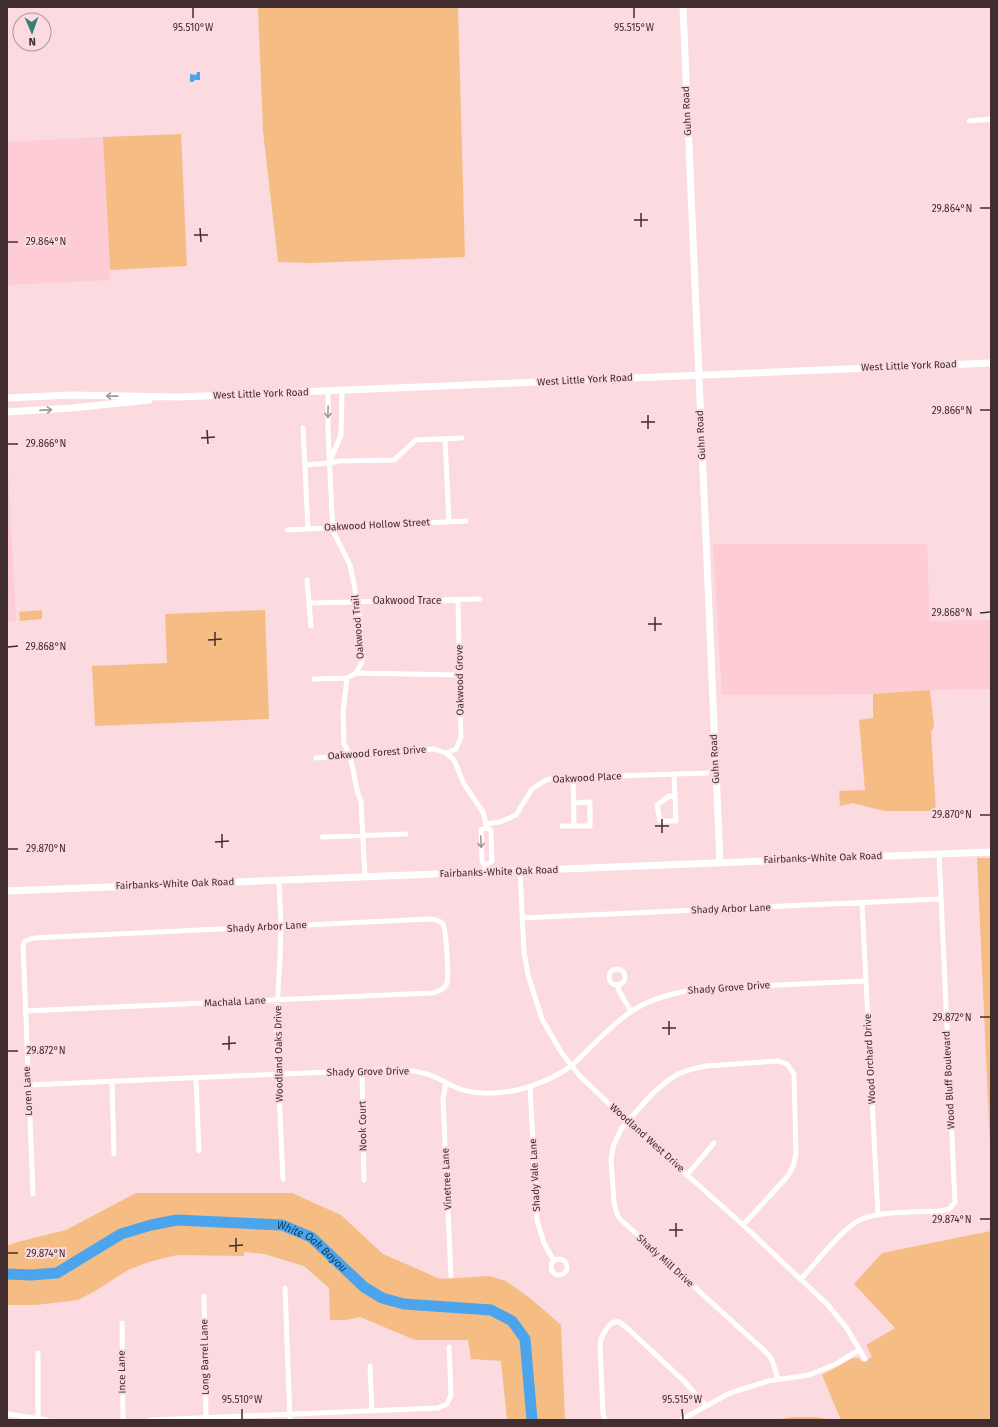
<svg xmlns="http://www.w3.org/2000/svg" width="998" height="1427" viewBox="0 0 998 1427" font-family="'Fira Sans',sans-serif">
<rect width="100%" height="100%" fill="#fbdae0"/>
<path fill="#feccd5" d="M103 137 110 280 7 285V142Z
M7 453 16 621 7 622Z
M713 544H927L930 621 991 620V689L930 690 873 694 722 695Z"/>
<path fill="#f5bc84" d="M258 7H458L465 257 310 263 278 262 263 131Z
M181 134 187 266 110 270 103 137Z
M42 610V619L20 621 19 612Z
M265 610 269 719 95 726 92 666 167 663 165 614Z
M930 690 934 726 931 732 936 811H884L853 803 840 806 839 791 865 790 859 720 873 718V694Z
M977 858H991V1166Z
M136 1193H292L341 1215 383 1254 440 1279 489 1276 506 1281 530 1298 561 1325 565 1420H507L501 1361 471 1359 468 1340H415L360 1317 346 1320H330L329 1288 304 1266 264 1254 244 1252V1256L177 1255 149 1262 128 1270 95 1291 78 1300 36 1305H7V1246L18 1242 66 1230Z
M991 1231V1420H841L822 1375 853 1358H858L862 1362 872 1357 866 1345 895 1328 854 1284 882 1253Z
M790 1417H818L831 1420H777Z"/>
<path fill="#4ca5ec" d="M197 72H200V80H195L193 82H190V74L196 75Z"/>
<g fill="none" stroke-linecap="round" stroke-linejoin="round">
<path stroke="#4ca5ec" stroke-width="11" id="s1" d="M7 1274 31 1275 57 1273 121 1234 151 1225 177 1220 282 1225 311 1237 364 1287 382 1298 404 1304 491 1310 512 1321 525 1339 532 1420"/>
<path stroke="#fff" stroke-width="5" d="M969 121 991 119
M328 391V432L332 514 334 533 350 565 359 609 362 662 356 673
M303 428 308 529
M445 439 449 522
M330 461 341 435 342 391
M305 465 329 463 339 461 394 460 416 440 462 438
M287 530 466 521
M307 580 311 626
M309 603 480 599
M347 678 343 712 344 744 350 755 357 790 361 802 365 877
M314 679 347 678 356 673 460 675
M446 753 456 749 461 737 458 600
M316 758 434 749 446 753 454 760 464 784 483 812 487 827 491 831 492 861 486 865
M674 774 675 797
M573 777 574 826
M669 796 675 797 676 821H660L657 805Z
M486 824 500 822 516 815 532 789 546 780 554 778 707 773
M562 826H590V802L574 803
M322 837 406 834
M486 867 482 861 481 830 487 827
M520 871 524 952 528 975 542 1019 561 1052 580 1076 627 1121 743 1225 828 1305 846 1327 865 1359
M279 880 281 926 280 958 276 1026 283 1179
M862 903 878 1215
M522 918 940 899
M609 977a8 8 0 1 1 16 0a8 8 0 1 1-16 0Z
M618 984 619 991 631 1011
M25 1011 432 993C439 991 444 990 447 983 449 978 446 929 443 924 439 920 434 919 429 919L34 938 25 941 23 945 33 1194
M362 1071 364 1180
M196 1078 199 1151
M112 1082 114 1154
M446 1083 443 1099 451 1276
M28 1085 397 1069C410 1070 423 1072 435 1077 444 1081 451 1086 460 1089 478 1095 498 1094 517 1090 535 1086 557 1077 572 1065 590 1049 606 1030 625 1016 649 997 680 991 710 988L865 981
M530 1086 537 1220 544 1243 554 1261
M687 1175 714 1143
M743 1225 787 1177 793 1167 796 1154 794 1074 787 1064 778 1061 706 1066 692 1069 678 1074 666 1082 652 1094 621 1129 613 1147 611 1160 614 1202 617 1214 620 1219 768 1354 772 1360 778 1379
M551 1267a8 8 0 1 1 16 0a8 8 0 1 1-16 0Z
M801 1279C815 1264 845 1225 862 1219 881 1211 920 1212 941 1211L949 1209 955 1202 939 853
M285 1288 290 1420
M204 1296 206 1418
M122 1323 123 1420
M38 1353V1418
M370 1366 372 1411
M7 1414 47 1420
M150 1420 438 1408 447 1404 451 1395 449 1347
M605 1420 603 1413 600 1344C601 1336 610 1319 619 1322 621 1323 623 1325 625 1326L685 1382 706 1406
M681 1420 730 1393 768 1381 809 1375 836 1364 859 1350"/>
<path stroke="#fff" stroke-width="7" d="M683 7 720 863
M7 891 991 852"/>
<path stroke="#fff" stroke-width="7" d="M7 398 71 395 179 397 991 363
M7 412 72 408 149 400"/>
</g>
<defs><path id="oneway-shaft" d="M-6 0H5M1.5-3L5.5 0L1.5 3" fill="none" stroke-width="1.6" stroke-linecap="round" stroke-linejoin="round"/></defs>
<g stroke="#a09698">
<use href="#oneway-shaft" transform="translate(112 396) rotate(-179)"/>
<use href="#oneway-shaft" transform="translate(46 410) rotate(-4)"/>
<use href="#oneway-shaft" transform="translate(328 412) rotate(91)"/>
<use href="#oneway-shaft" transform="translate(481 842) rotate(88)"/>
</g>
<path fill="none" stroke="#412c30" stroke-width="1.5" d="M193 8V18M634 8V18M980 208H990M641 213V227M634 220H648M200 228 201 242M194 235H208M8 242H18M980 410H990M648 415V429M641 422H655M207 430 208 444M201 438 215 437M8 444H18M980 613 990 612M655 617V631M648 624H662M215 632V646M208 640 222 639M8 647 18 646M980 815H990M662 819V833M655 826H669M222 834V848M215 842 229 841M8 849H18M980 1017H990M669 1021V1035M662 1028H676M229 1036V1050M222 1044 236 1043M8 1051H18M980 1219H990M676 1223V1237M669 1230H683M236 1238V1252M229 1246 243 1245M8 1253H18M242 1409V1419M682 1409 683 1419"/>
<g text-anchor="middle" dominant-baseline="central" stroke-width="4" stroke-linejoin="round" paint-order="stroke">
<g font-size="10" fill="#412c30" stroke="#fbdae0">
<text transform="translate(687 111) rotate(-93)">Guhn Road</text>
<text transform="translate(909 366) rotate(-2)">West Little York Road</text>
<text transform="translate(585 380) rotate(-3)">West Little York Road</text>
<text transform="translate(261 394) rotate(-2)">West Little York Road</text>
<text transform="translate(701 435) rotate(-93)">Guhn Road</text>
<text transform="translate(377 525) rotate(-3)">Oakwood Hollow Street</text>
<text x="407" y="601">Oakwood Trace</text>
<text transform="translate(358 627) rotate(-95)">Oakwood Trail</text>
<text transform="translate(460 680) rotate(-91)">Oakwood Grove</text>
<text transform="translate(377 753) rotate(-4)">Oakwood Forest Drive</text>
<text transform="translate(715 759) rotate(-93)">Guhn Road</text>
<text transform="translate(587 778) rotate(-3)">Oakwood Place</text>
<text transform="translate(823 858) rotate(-2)">Fairbanks-White Oak Road</text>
<text transform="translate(499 872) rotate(-2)">Fairbanks-White Oak Road</text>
<text transform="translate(175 884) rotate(-2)">Fairbanks-White Oak Road</text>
<text transform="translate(731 909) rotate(-2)">Shady Arbor Lane</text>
<text transform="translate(267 927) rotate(-3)">Shady Arbor Lane</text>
<text transform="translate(729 988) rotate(-4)">Shady Grove Drive</text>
<text transform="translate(235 1002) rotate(-3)">Machala Lane</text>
<text transform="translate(279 1054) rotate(-91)">Woodland Oaks Drive</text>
<text transform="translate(870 1059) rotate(-93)">Wood Orchard Drive</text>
<text transform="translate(368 1072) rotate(-1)">Shady Grove Drive</text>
<text transform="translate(949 1080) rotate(-93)">Wood Bluff Boulevard</text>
<text transform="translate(28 1091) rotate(-93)">Loren Lane</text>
<text transform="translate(363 1126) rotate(-91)">Nook Court</text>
<text transform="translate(647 1138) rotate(42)">Woodland West Drive</text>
<text transform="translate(535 1175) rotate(-93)">Shady Vale Lane</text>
<text transform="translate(447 1179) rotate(-93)">Vinetree Lane</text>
<text transform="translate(665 1261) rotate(42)">Shady Mill Drive</text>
<text transform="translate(205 1357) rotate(-91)">Long Barrel Lane</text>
<text transform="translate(122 1372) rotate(-91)">Ince Lane</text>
</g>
<g font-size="11" font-style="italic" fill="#083a5d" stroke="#fbdae0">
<text stroke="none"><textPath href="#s1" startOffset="325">White Oak Bayou</textPath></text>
</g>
</g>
<g font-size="10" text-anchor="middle" fill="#412c30" stroke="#fbdae0" stroke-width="4" stroke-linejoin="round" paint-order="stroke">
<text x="193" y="31">95.510°W</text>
<text x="634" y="31">95.515°W</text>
<text x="952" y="212">29.864°N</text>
<text x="46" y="245">29.864°N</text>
<text x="952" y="414">29.866°N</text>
<text x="46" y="447">29.866°N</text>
<text x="952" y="616">29.868°N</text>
<text x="46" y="650">29.868°N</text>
<text x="952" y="818">29.870°N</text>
<text x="46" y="852">29.870°N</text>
<text x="952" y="1021">29.872°N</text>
<text x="46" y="1054">29.872°N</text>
<text x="952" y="1223">29.874°N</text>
<text x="46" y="1257">29.874°N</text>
<text x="242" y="1403">95.510°W</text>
<text x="682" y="1403">95.515°W</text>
</g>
<rect width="998" height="1427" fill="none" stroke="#412c30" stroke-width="16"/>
<g transform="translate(32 32) rotate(178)"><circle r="19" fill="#fbdae0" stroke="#b1949a"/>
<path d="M0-3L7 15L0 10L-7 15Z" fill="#377e76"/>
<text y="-6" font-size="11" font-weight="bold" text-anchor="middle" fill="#412c30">N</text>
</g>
</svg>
